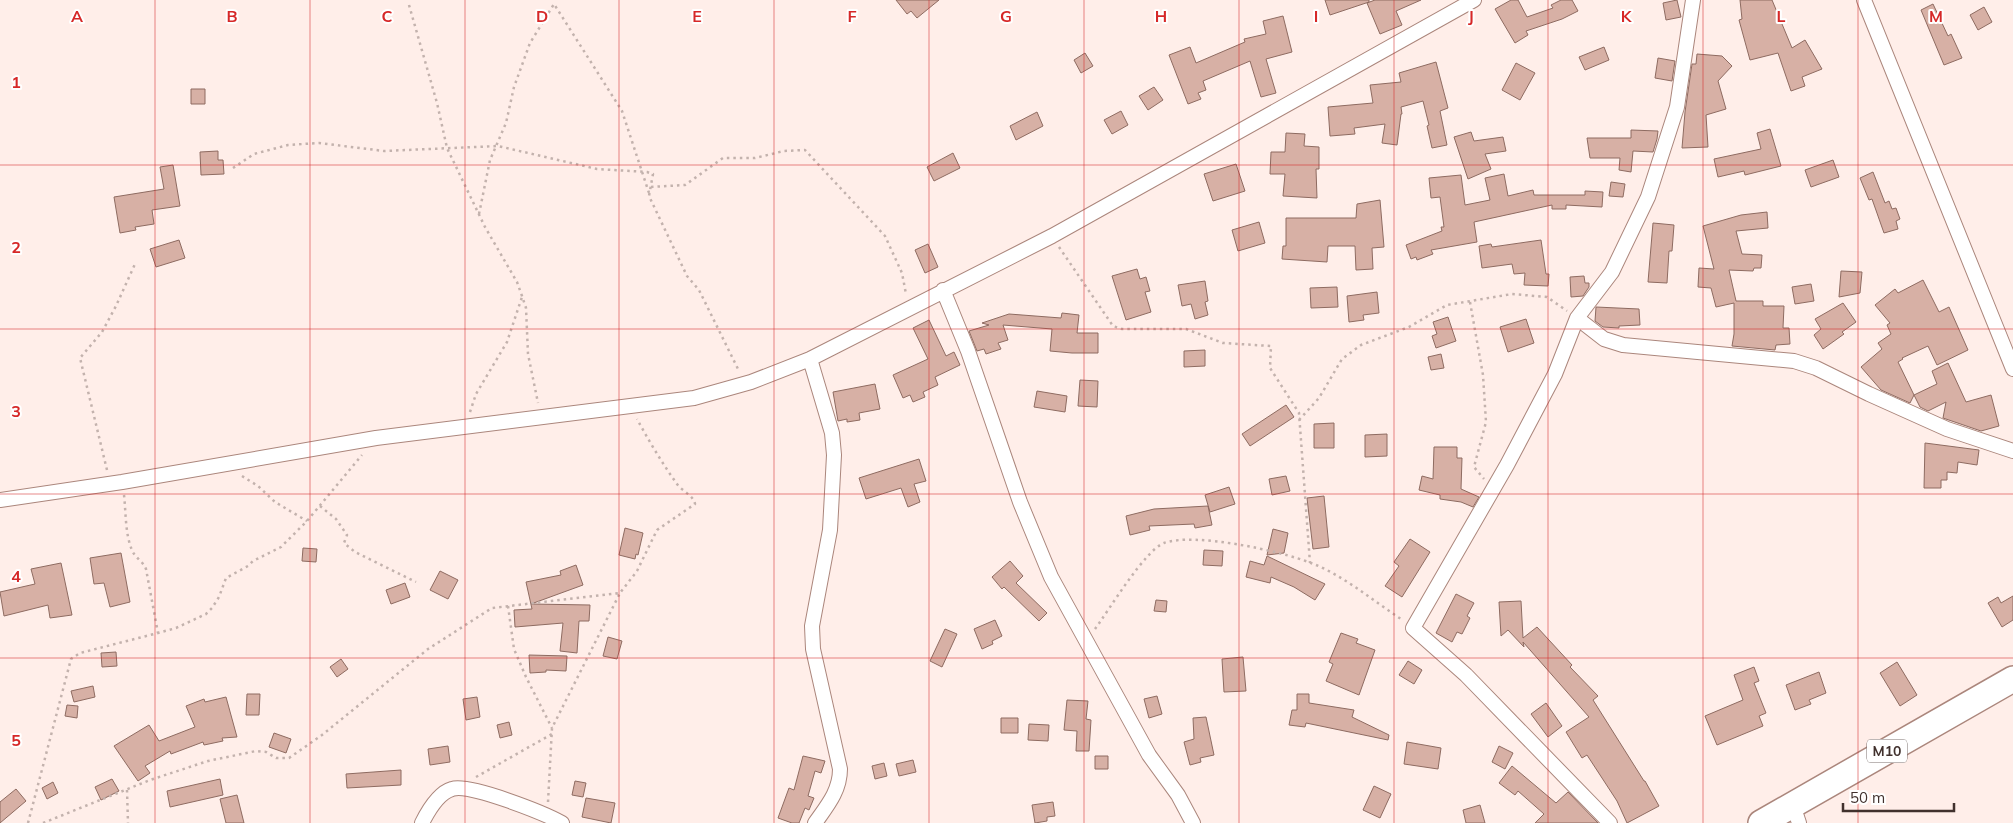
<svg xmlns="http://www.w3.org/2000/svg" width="2013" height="823" viewBox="0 0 2013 823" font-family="Mulish,sans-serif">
<rect width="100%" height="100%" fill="#ffeee9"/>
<path fill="#d7b0a5" stroke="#8e6b61" d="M896 0H939L917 18 911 11 907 14Z
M1325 0H1369V2L1330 15Z
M1375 0H1421L1396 11 1402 25 1380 34 1367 3Z
M1511 0H1518L1527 17 1553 8 1551 5 1561 0H1572L1578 11 1562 19 1526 31 1528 35 1515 43 1495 9Z
M1677 0 1681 17 1666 20 1663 3Z
M1740 0H1772L1792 48 1805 40 1822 69 1802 77 1805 86 1791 91 1778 53 1750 60 1739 20 1742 19Z
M1933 4 1948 36 1951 34 1962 58 1944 65 1921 10Z
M1984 7 1992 22 1978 30 1970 15Z
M1283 16 1292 52 1266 59 1276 93 1261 97 1250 61 1203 81 1206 90 1198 93 1201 99 1188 104 1169 55 1190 47 1196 63 1245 42 1244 39 1266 34 1263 21Z
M1604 47 1609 60 1585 70 1579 57Z
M1085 53 1093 66 1081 73 1074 60Z
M1697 54 1722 56 1732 66 1718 81 1726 109 1706 115 1708 147 1682 148 1685 112 1692 64H1696Z
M1658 58 1675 61 1672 81 1655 78Z
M1436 62 1448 108 1440 111 1447 145 1432 148 1427 126 1429 125 1423 101 1401 107 1402 114H1401L1397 145 1382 143 1385 124 1354 128 1355 134 1330 136 1328 107 1373 103 1370 85 1401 82 1399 73Z
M1516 63 1535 73 1520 100 1502 90Z
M1154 87 1163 100 1148 110 1139 96Z
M191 89H205V104H191Z
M1121 111 1128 125 1112 134 1104 120Z
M1037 112 1043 126 1016 140 1010 126Z
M1770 129 1781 166 1745 175 1744 171 1718 177 1714 159 1761 149 1757 133Z
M1631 130 1658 131 1657 139 1653 152 1633 151 1631 172 1619 170 1620 158H1590L1587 138H1631Z
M1471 132 1474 141 1503 137 1506 151 1485 154 1491 169 1468 179 1454 137Z
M1286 133 1305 134 1304 146 1319 147V169H1316L1317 198 1283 196 1285 174H1270L1271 152H1285Z
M218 151V160H223L224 174 201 175 200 152Z
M953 153 960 168 934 181 927 167Z
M1833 160 1839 177 1811 187 1805 170Z
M1236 164 1245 191 1213 201 1204 174Z
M173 165 180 206 152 210 154 224 135 227 136 230 120 233 114 197 164 189 160 167Z
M1873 172 1885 203 1889 201 1892 209 1896 208 1900 219 1896 221 1898 229 1884 233 1872 199 1869 200 1860 178Z
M1504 174 1508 196 1533 190 1534 195H1585V191L1603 192 1602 207 1566 205V209H1552V205L1474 222 1477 242 1431 250 1433 254 1417 260 1416 257 1411 259 1406 245 1442 231 1441 227H1444L1440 197 1431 198 1429 178 1461 175 1465 205 1490 200 1485 178Z
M1611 182 1625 184 1623 197 1609 196Z
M1380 200 1384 247 1372 248 1373 269 1356 270 1355 246H1328L1327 262 1282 259 1283 246H1286V218H1356L1357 204Z
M1767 212 1768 228 1736 231 1742 254 1762 255 1761 268H1754L1753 271 1729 270 1736 301H1763V306H1784L1783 328H1789L1790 344 1776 345 1775 350 1732 346 1734 334V303L1716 307 1711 288 1698 287 1699 268 1714 269 1703 226 1741 215Z
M1259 222 1265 243 1238 251 1232 230Z
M1653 223 1674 225 1672 251H1669L1667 283 1648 282Z
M179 240 185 258 156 267 150 249Z
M1541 240 1546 274H1549L1548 286 1524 285 1525 273 1514 274 1512 264 1482 268 1479 246 1491 244 1492 247Z
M928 244 938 267 925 273 915 250Z
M1137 269 1140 279 1146 277 1150 291 1145 292 1151 312 1126 320 1112 276Z
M1841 271 1862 272 1860 293 1839 297Z
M1584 276 1585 283H1589V287L1583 296 1571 297 1570 277Z
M1923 280 1939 312 1949 307 1968 350 1937 365 1928 346 1902 358 1903 359 1898 362 1914 395 1910 403 1881 390 1861 367 1882 349 1878 343 1891 334 1887 325 1890 323 1875 305 1895 289 1898 293Z
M1205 281 1208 301 1205 302 1208 315 1195 319 1191 304 1182 306 1178 285Z
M1811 284 1814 301 1795 304 1792 287Z
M1337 287 1338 307 1311 308 1310 288Z
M1377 292 1379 313 1363 315 1364 320 1349 322 1347 296Z
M1843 303 1856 322 1842 332 1844 334 1823 349 1814 335 1821 329 1815 319Z
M1596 307 1639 309 1640 325 1619 326V328L1603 327 1595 321Z
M1062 313 1079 315 1077 333H1098V353H1072L1050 351 1052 329 1003 325 1008 340 998 343 1001 349 986 354 984 349 977 351 969 331 989 325 982 323 1009 314 1061 318Z
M1448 317 1456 341 1436 348 1432 336 1437 334 1433 322Z
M1526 319 1534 343 1508 352 1500 327Z
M929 320 946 356 954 352 960 365 935 377 938 385 923 392 925 397 913 402 910 395 903 398 893 375 928 359 913 328Z
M1205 350V366L1184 367V351Z
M1441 354 1444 368 1431 370 1428 357Z
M1948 363 1966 402 1991 395 1999 426 1981 431 1943 418 1946 402 1928 411 1920 407 1914 395 1937 384 1932 371Z
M1080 380 1098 381 1097 407 1078 406Z
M875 384 880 409 859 413 860 420 847 422V419L838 421 833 392Z
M1037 391 1067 396 1065 412 1034 407Z
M1286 405 1294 417 1250 446 1242 434Z
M1334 423V448H1314V424Z
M1387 434V456L1365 457V435Z
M1925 443 1979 450 1977 465 1958 462 1957 473 1947 472V480H1941V488H1924Z
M1434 447H1457V458H1462L1461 489 1479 497 1473 507 1461 502 1440 499V495L1419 490 1422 476 1433 479Z
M919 459 926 481 914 484 920 502 908 507 901 488 866 499 859 478Z
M1286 476 1290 491 1272 495 1269 479Z
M1229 487 1235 504 1210 512 1205 495Z
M1324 496 1329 547 1313 549 1307 498Z
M1208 506 1212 525 1195 528 1194 524 1149 526 1150 530 1130 535 1126 516 1154 509Z
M625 528 643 533 638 555 636 554 635 559 619 555Z
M1273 529 1288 533 1284 553 1267 555Z
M1410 539 1430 552 1402 597 1385 586 1399 566 1394 562Z
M303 548 317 549 316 562 302 561Z
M1204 550 1223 551 1222 566 1203 565Z
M121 553 130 602 110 607 104 583 94 584 90 558Z
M1267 556 1325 584 1315 600 1294 587 1271 577 1270 583 1246 577 1250 561 1264 565Z
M1010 561 1023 576 1016 583 1047 613 1039 621 1004 587 1002 589 992 577Z
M61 563 72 615 50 618 48 605 4 616 0 592 35 584 31 569Z
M576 565 583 585 531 604 590 605 589 621H579L577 653 560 651 563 623 515 627 514 610 532 609 526 582 561 575 560 571Z
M440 571 458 580 448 599 430 590Z
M405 583 410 597 391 604 386 590Z
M1456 594 1474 603 1467 616 1470 618 1462 634 1457 632 1452 642 1436 633Z
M2013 596V620L2002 627 1988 603 1998 597 2001 603Z
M1156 600 1167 601 1166 612 1154 611Z
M1521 601 1523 638 1537 627 1572 665 1570 667 1598 696 1593 700 1644 781H1645L1659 806 1627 823 1617 801 1587 755 1582 758 1566 732 1589 717 1523 642 1524 647 1508 630 1501 636 1499 602Z
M995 620 1002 636 992 641 993 644 982 649 974 629Z
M945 629 957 634 942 667 930 661Z
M1341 633 1358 639 1356 643 1375 650 1359 695 1326 681 1333 664 1329 662Z
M608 637 622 641 617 659 603 656Z
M116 652 117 666 102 667 101 653Z
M529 655 567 656 566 671 546 670V672L530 673Z
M1243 657 1246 691 1224 692 1222 659Z
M341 659 348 669 337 677 330 667Z
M1408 661 1422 670 1414 684 1399 675Z
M1897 662 1917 695 1900 706 1880 673Z
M1754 667 1759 681 1754 683 1766 713 1759 716 1763 726 1717 745 1705 716 1743 700 1734 675Z
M1819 672 1826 693 1809 700 1811 704 1795 710 1786 685Z
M93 686 95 697 74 702 71 691Z
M247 694H260L259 715H246Z
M1297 694H1309V703L1354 710 1352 717 1389 735 1388 740 1306 723 1305 727 1289 725 1292 710H1297Z
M1157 696 1162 714 1149 718 1144 699Z
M226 697 237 737 222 738 223 741 204 745 203 742 171 754 170 751 145 766 150 773 138 781 114 746 149 725 159 741 195 727 186 706 204 699 205 702Z
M477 697 480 717 466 720 463 699Z
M1067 700 1088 701 1086 719 1091 720 1089 751H1076L1077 731 1064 730Z
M1546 703 1562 726 1548 737 1531 714Z
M67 705 78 706 77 718 65 716Z
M1206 717 1214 755 1200 758 1201 762 1190 765 1184 742 1194 739 1193 718Z
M1001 718H1018V733H1001Z
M509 722 512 735 500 738 497 725Z
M1029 724 1049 725 1048 741 1028 740Z
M274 733 291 739 286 753 269 747Z
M1407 742 1441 748 1438 769 1404 764Z
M448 746 450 762 430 765 428 749Z
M1499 746 1513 753 1505 769 1492 762Z
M803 756 825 761 821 773 815 771 808 796 814 798 809 810 805 808 799 823H792L778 818 789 788 794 790Z
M1095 756H1108V769H1095Z
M913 760 916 772 899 776 896 764Z
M884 763 887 776 875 779 872 766Z
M1512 766 1556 803 1568 792 1598 823H1535L1544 814 1518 791 1515 795 1499 783Z
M401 770V785L347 788 346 774Z
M112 779 119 791 101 800 95 787Z
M220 779 223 795 170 807 167 791Z
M575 781 586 783 583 797 572 795Z
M53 782 58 793 47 799 42 788Z
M1374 786 1391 794 1380 818 1363 810Z
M16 789 26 801 0 823V802Z
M237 795 244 823H226L220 799Z
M586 798 615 803 611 823 582 817Z
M1053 802 1055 816 1047 817V821L1035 823 1032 805Z
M1480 805 1485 823H1466L1463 810Z"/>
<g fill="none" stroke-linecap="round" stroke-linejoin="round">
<g stroke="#ab867c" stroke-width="16">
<path id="street" d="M1864 0 2013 369
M943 290 968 351 1020 502 1051 577 1149 755 1178 795 1193 823
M1577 318 1604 339 1623 345 1794 361 1816 368 1869 394 1947 429 2013 451
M810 359 832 433 834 455 830 530 812 626 813 649 840 769C840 791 827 806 815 823
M0 500 122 482 376 438 694 398 751 382 810 359 1052 236 1474 0
M1793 805 1799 823
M422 823C428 811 438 793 452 789 469 783 544 813 562 823
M1610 823 1466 675 1413 628 1507 465 1555 374 1577 318 1612 272 1648 197 1677 107 1693 0"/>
</g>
<g stroke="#ab867c" stroke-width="28">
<path id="highway" d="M1761 823 2013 679"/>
</g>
<path stroke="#c3b2ad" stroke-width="2.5" stroke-dasharray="2.5 4" stroke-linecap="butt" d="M409 5 437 103 447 148 485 227 517 282 522 296 526 308 528 354 538 403
M233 168 254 154 288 145 319 143 384 151 498 146 597 169 647 172 653 174 649 196 687 276 699 290 739 371
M651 187 685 185 723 158H755L784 151 805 150 885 236 902 273 906 294
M479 214 490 160 506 123 514 87 530 43 554 4 622 111 649 193
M1059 247 1113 326 1122 329H1186L1223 343 1271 346 1270 368 1299 413 1310 563
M1470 302 1483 375 1486 422 1474 467 1484 479
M470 412 476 394 507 342 522 297
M1299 420 1319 398 1342 359 1361 345 1409 327 1447 305 1512 294 1547 297 1567 311
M107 470 80 358 102 332 116 306 135 264
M242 476 258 486 275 502 307 521
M124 495C126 512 125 534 132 550 135 558 143 561 146 569L158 633
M320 506 336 519 347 535 344 543 355 552 416 582
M508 606 514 649 526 677 552 728
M1095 629C1109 610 1145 550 1164 543 1194 532 1281 551 1311 563 1343 575 1372 600 1401 619
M476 777 552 734
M127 790 128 823
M548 802 552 728 620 593
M28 823 71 659 80 653 158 633 176 628 206 614 212 608 219 597 226 578 248 566 253 561 281 547 307 521 362 455
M43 823 150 780 208 761 256 751 266 752 276 758H289L322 735 428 649 492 608 620 593 637 571 657 530 695 504C694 496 682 491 677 484 662 463 649 441 637 419"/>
<use href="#street" stroke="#fff" stroke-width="14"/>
<use href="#highway" stroke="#fff" stroke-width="25"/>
</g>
<path fill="none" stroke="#d62828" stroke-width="1" stroke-opacity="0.55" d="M155 0V823M310 0V823M465 0V823M619 0V823M774 0V823M929 0V823M1084 0V823M1239 0V823M1394 0V823M1548 0V823M1703 0V823M1858 0V823M0 165H2013M0 329H2013M0 494H2013M0 658H2013"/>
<g text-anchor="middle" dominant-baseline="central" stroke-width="4" stroke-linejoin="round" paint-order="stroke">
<rect fill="#fff" stroke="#7a6f6c" stroke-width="1" x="1867" y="739.5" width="40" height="23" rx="4"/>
<g font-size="14" font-weight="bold" fill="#41312d">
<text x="1887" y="751">M10</text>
</g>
</g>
<g font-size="16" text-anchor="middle" font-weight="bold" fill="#d62828" stroke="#fff" stroke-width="4" stroke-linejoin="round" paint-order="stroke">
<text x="77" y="22">A</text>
<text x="232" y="22">B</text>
<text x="387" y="22">C</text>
<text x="542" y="22">D</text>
<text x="697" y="22">E</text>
<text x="852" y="22">F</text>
<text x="1006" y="22">G</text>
<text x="1161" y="22">H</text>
<text x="1316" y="22">I</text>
<text x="1471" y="22">J</text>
<text x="1626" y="22">K</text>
<text x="1781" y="22">L</text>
<text x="1936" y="22">M</text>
<text x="16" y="88">1</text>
<text x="16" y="253">2</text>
<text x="16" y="417">3</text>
<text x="16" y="582">4</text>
<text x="16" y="746">5</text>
</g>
<path d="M1843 803v8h111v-8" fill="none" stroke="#41312d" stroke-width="2.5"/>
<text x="1850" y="803" font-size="15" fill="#41312d" stroke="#ffffff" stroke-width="4" paint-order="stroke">50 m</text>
</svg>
